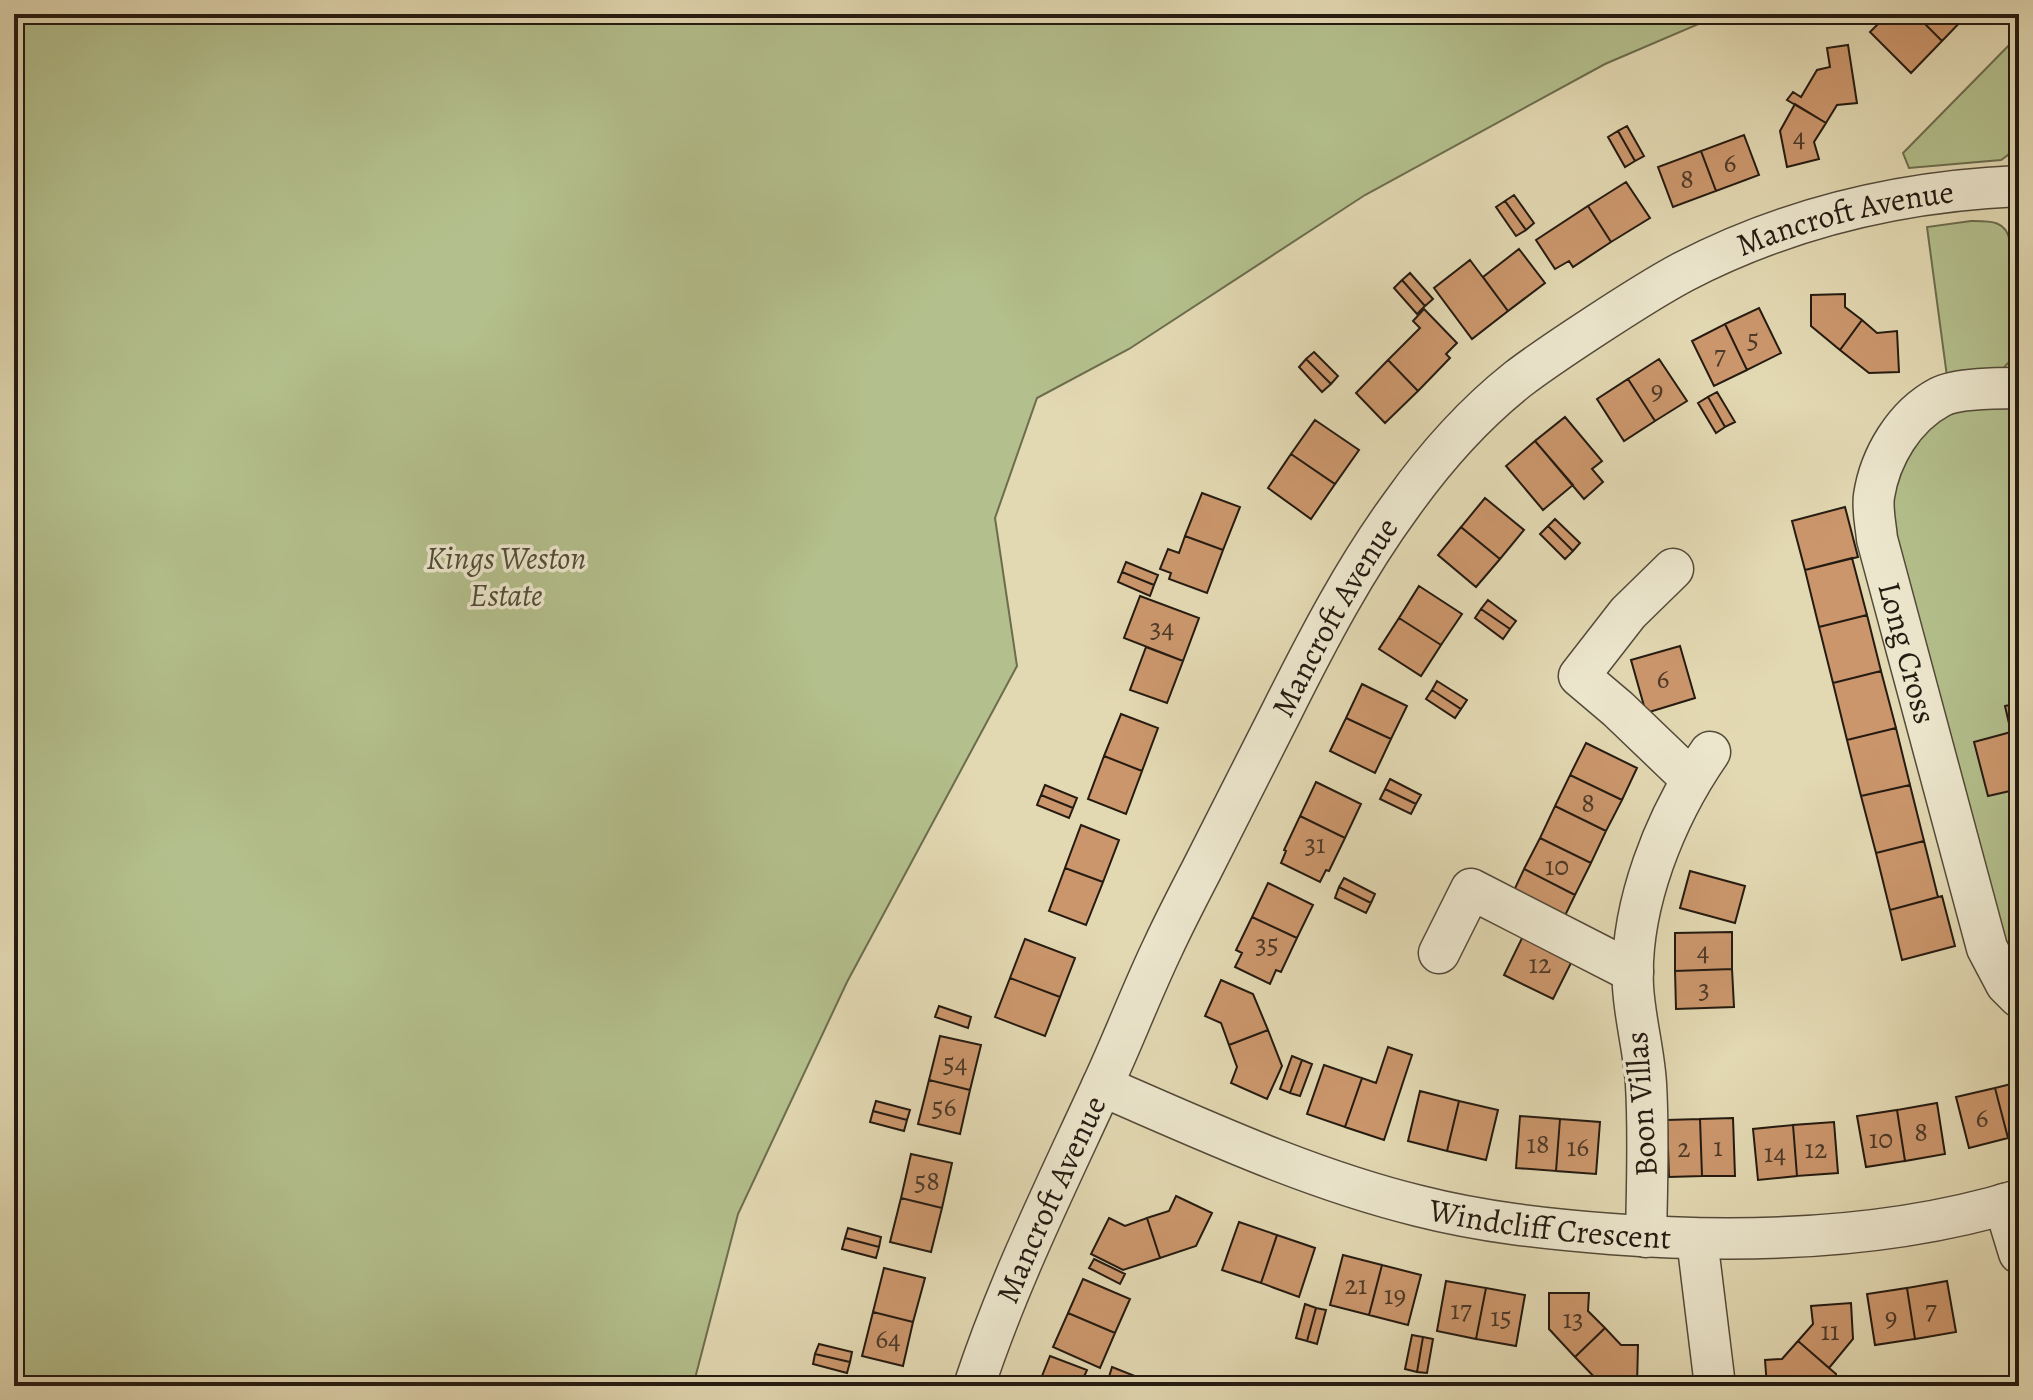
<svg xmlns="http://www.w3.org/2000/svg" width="2033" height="1400" viewBox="0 0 2033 1400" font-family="Alegreya,serif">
<rect width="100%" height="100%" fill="#e2d8b2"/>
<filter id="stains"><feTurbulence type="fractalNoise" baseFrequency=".0025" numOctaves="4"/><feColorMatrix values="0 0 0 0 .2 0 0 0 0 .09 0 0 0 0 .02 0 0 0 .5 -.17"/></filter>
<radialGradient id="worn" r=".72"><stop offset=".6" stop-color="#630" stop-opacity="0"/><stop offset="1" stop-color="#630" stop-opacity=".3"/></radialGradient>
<path fill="#b3bf8c" stroke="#6c6d4e" stroke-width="2" d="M16 14H1709L1701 23 1605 64 1365 195 1129 349 1037 398 995 518 1017 666 847 982 738 1214 693 1386H14V18Z
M2019 35V77L2013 147 2008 155 2001 160 1909 168 1903 153Z
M1971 221C1990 221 2006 220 2010 241L2014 351 2010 361 1998 374 1948 384 1927 227Z
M2017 396 2019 430V982L2004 961 1887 523 1897 458 1943 410Z"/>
<path fill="#cb966c" stroke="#251b11" stroke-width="2" d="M1888 14H1915L1942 41 1911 73 1870 32Z
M1915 14H1968L1942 41Z
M1848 45 1857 103 1837 105 1826 123 1787 100 1793 92 1801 97 1817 70 1830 67 1827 48Z
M1795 104 1826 123 1814 142 1819 159 1787 167 1780 131Z
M1627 126 1644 156 1635 161 1618 131Z
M1618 131 1635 161 1625 167 1608 137Z
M1744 135 1759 175 1716 191 1701 151Z
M1701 151 1716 191 1673 207 1658 167Z
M1626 182 1650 218 1611 242 1588 206Z
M1514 195 1534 223 1526 230 1505 201Z
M1505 201 1526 230 1516 236 1496 207Z
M1588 206 1611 242 1573 267 1569 261 1555 269 1536 240Z
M1519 249 1545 283 1508 311 1483 277Z
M1470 260 1508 311 1472 339 1434 288Z
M1410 273 1433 299 1425 306 1402 280Z
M1402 280 1425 306 1417 314 1394 288Z
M1845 294V307L1862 320 1840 350 1811 326V295Z
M1759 308 1781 353 1747 370 1725 324Z
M1424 309 1457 343 1446 354 1450 358 1418 391 1388 360 1420 328 1413 321Z
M1862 320 1877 333 1897 331 1899 372 1869 373 1840 350Z
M1725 324 1747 370 1714 386 1692 341Z
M1314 352 1338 376 1331 384 1306 359Z
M1306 359 1331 384 1322 392 1299 367Z
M1659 359 1687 401 1655 421 1628 379Z
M1388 360 1418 391 1385 423 1356 393Z
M1628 379 1655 421 1624 441 1597 399Z
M1717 392 1735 422 1725 427 1708 397Z
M1708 397 1725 427 1716 433 1698 403Z
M1565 417 1602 461 1592 469 1603 482 1584 499 1535 441Z
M1315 420 1359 450 1335 484 1291 454Z
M1535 441 1573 485 1543 510 1506 466Z
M1291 454 1335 484 1311 519 1268 488Z
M1202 493 1240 507 1223 550 1185 536Z
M1485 498 1524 530 1500 559 1461 527Z
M1845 507 1858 557 1805 570 1792 521Z
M1555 519 1580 543 1573 551 1548 526Z
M1548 526 1573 551 1565 559 1540 534Z
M1461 527 1500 559 1476 587 1438 555Z
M1185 536 1223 550 1207 593 1169 579 1171 573 1160 569 1168 549 1179 553Z
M1852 558 1867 615 1819 627 1805 570Z
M1126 562 1158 575 1154 585 1122 572Z
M1122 572 1154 585 1150 596 1118 582Z
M1419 586 1462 614 1441 645 1399 618Z
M1140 596 1199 618 1183 661 1124 638Z
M1488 600 1516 621 1510 629 1481 609Z
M1481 609 1510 629 1503 639 1475 618Z
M1867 615 1881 671 1833 683 1819 627Z
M1399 618 1441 645 1421 676 1379 649Z
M1680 646 1695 698 1646 713 1631 660Z
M1146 647 1183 661 1167 703 1130 690Z
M1881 671 1896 728 1847 740 1833 683Z
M1437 681 1467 700 1461 709 1432 690Z
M1362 684 1407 706 1391 739 1346 718Z
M1432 690 1461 709 1455 718 1426 699Z
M2019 703V789L1988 796 1974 742 2011 732 2005 706Z
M1121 714 1158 728 1142 771 1104 756Z
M1346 718 1391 739 1375 773 1330 751Z
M1896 728 1910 785 1861 796 1847 740Z
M1586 743 1637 768 1622 800 1570 775Z
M1104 756 1142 771 1126 814 1088 799Z
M1570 775 1622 800 1606 831 1555 806Z
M1390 779 1421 795 1416 804 1385 789Z
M1316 782 1361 804 1345 838 1300 816Z
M1045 785 1077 798 1073 808 1041 795Z
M1910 785 1924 841 1876 853 1861 796Z
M1385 789 1416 804 1411 814 1380 799Z
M1041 795 1073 808 1069 818 1037 805Z
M1555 806 1606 831 1591 863 1540 838Z
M1300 816 1345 838 1329 871 1326 870 1320 882 1281 863 1286 851 1284 850Z
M1081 825 1119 840 1103 882 1065 868Z
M1540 838 1591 863 1575 895 1524 869Z
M1924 841 1938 897 1890 910 1876 853Z
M1065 868 1103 882 1086 925 1049 911Z
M1524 869 1575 895 1560 926 1509 901Z
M1690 871 1745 886 1735 923 1680 908Z
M1344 878 1375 894 1371 903 1339 887Z
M1268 883 1313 905 1297 938 1252 917Z
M1339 887 1371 903 1366 913 1335 898Z
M1942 896 1955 946 1902 960 1890 910Z
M1252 917 1297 938 1281 972 1276 970 1270 984 1235 967 1242 953 1236 950Z
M1527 928 1576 953 1553 999 1504 975Z
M1732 932V969L1675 971V933Z
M1025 939 1075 958 1060 997 1010 978Z
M1732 969 1734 1007 1676 1009 1675 971Z
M1010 978 1060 997 1045 1036 995 1017Z
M1221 980 1253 994 1268 1030 1229 1045 1221 1023 1205 1016Z
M939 1006 971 1017 968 1028 935 1017Z
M1268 1030 1282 1066 1267 1099 1231 1083 1237 1067 1229 1045Z
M940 1036 981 1045 970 1090 929 1080Z
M1388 1047 1412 1055 1384 1140 1345 1127 1362 1078 1376 1083Z
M1292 1056 1302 1060 1290 1093 1280 1089Z
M1302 1060 1312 1064 1300 1096 1290 1093Z
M1324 1065 1362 1078 1345 1127 1307 1114Z
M929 1080 970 1090 960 1134 918 1124Z
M2019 1082V1135L2008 1138 1995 1088Z
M1995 1088 2008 1138 1969 1148 1956 1097Z
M1420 1091 1459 1101 1447 1151 1408 1141Z
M876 1101 910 1110 907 1120 873 1111Z
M1459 1101 1498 1110 1486 1160 1447 1151Z
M1937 1103 1945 1154 1905 1161 1897 1110Z
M1897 1110 1905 1161 1866 1167 1857 1116Z
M873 1111 907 1120 904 1131 870 1122Z
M1520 1116 1560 1119 1556 1171 1516 1168Z
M1733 1118 1735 1176H1702L1700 1119Z
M1560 1119 1600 1122 1596 1174 1556 1171Z
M1700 1119 1702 1176 1669 1177 1667 1120Z
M1834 1122 1838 1173 1797 1176 1793 1125Z
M1793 1125 1797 1176 1758 1180 1753 1129Z
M911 1154 952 1163 942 1208 901 1198Z
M1176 1196 1212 1213 1196 1246 1160 1258 1147 1218 1169 1211Z
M901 1198 942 1208 931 1252 890 1242Z
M1109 1218 1125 1226 1147 1218 1160 1258 1123 1270 1091 1254Z
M1239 1222 1277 1235 1261 1283 1222 1270Z
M848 1228 881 1237 879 1247 845 1238Z
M1277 1235 1315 1248 1299 1297 1261 1283Z
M845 1238 879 1247 876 1258 842 1249Z
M1343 1255 1382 1265 1369 1315 1330 1305Z
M1094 1259 1125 1274 1120 1284 1089 1268Z
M1382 1265 1421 1275 1408 1325 1369 1315Z
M884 1268 925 1278 913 1322 873 1312Z
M1083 1279 1130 1299 1115 1333 1068 1313Z
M1446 1281 1486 1288 1476 1339 1437 1331Z
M1947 1281 1956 1332 1915 1339 1907 1288Z
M1486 1288 1525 1295 1516 1346 1476 1339Z
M1907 1288 1915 1339 1875 1345 1867 1294Z
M1549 1293H1589L1588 1311 1605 1328 1575 1357 1549 1329Z
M1851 1303 1853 1339 1829 1368 1798 1341 1813 1324 1811 1306Z
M1305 1304 1316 1308 1307 1341 1296 1338Z
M1316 1308 1326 1310 1317 1344 1307 1341Z
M873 1312 913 1322 903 1366 862 1356Z
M1068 1313 1115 1333 1100 1368 1053 1347Z
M1605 1328 1621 1345H1638L1637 1385 1601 1384 1575 1357Z
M1412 1335 1423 1337 1417 1372 1405 1369Z
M1423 1337 1433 1339 1427 1373 1417 1372Z
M1798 1341 1836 1374V1382L1833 1386H1817L1815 1384 1814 1386H1767L1765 1360 1782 1359Z
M819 1344 852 1352 850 1362 815 1354Z
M815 1354 850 1362 847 1373 813 1364Z
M1050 1356 1087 1370 1080 1386H1038Z
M1112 1367 1145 1380 1143 1386H1132L1109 1377Z
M1109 1377 1132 1386H1105Z"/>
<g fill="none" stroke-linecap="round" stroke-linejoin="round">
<g stroke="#544a39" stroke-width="43">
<g id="minor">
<path id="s1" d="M2019 388C1999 388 1957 388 1940 397 1904 416 1880 457 1874 496 1872 510 1876 526 1877 539L1987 948 2006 984 2019 997"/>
<path d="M1673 569 1628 613 1579 676 1618 709 1691 779"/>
<path d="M1439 953 1471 889 1633 972"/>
<path id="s2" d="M1102 1086C1206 1131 1309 1179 1419 1206 1482 1222 1546 1229 1611 1234 1746 1244 1888 1240 2019 1200"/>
<path d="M2004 1204 2019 1253"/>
<path d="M1646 1237C1647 1186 1649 1135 1646 1084 1644 1051 1635 1020 1633 987 1629 906 1665 817 1710 752"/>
<path d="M1697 1239 1715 1386"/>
<path id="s3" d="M974 1386C1008 1283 1056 1186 1101 1088 1123 1041 1141 993 1163 947 1175 921 1188 896 1201 871 1228 817 1255 764 1282 711 1318 639 1355 568 1402 504 1434 459 1474 414 1518 379 1543 360 1569 343 1595 326 1624 307 1653 288 1683 272 1787 218 1902 191 2019 186"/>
</g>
</g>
<use href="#minor" stroke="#ece6cd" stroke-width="40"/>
</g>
<g text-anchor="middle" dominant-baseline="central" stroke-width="7" stroke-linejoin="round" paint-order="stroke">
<g font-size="28" fill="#4e3a28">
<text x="1799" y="137">4</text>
<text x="1730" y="163">6</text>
<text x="1687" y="179">8</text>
<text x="1753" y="339">5</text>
<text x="1720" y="355">7</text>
<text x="1657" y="390">9</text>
<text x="1162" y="628">34</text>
<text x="1663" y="679">6</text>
<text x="1588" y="803">8</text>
<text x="1315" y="844">31</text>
<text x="1557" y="866">10</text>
<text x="1267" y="944">35</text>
<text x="1703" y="951">4</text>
<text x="1540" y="964">12</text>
<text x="1704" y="989">3</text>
<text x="955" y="1063">54</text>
<text x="944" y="1107">56</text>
<text x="1982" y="1118">6</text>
<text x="1921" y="1132">8</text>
<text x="1881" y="1139">10</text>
<text x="1538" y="1144">18</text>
<text x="1578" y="1147">16</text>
<text x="1718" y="1147">1</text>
<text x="1684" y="1148">2</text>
<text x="1816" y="1149">12</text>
<text x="1775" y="1153">14</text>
<text x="927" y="1181">58</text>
<text x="1356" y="1285">21</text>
<text x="1395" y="1295">19</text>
<text x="1461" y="1310">17</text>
<text x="1931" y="1310">7</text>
<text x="1501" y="1317">15</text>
<text x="1891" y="1317">9</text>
<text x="1573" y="1319">13</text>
<text x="1830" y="1331">11</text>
<text x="888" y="1339">64</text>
</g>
<g font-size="32" fill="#251b11" stroke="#ece6cd">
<text stroke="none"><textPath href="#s3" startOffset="1522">Mancroft Avenue</textPath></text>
<text stroke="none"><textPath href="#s3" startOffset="850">Mancroft Avenue</textPath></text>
<text stroke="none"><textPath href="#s1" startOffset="364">Long Cross</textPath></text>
<text transform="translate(1641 1104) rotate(-94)">Boon Villas</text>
<text stroke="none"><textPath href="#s3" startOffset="202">Mancroft Avenue</textPath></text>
<text stroke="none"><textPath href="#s2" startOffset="472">Windcliff Crescent</textPath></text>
</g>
<g font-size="32" font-style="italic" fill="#504c36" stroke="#ece6cd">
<text x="506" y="558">Kings Weston<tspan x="506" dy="37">Estate</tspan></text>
</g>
</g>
<rect width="2033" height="1400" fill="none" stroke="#e2d8b2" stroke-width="48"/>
<rect x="16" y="16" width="2001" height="1368" fill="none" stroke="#251b11" stroke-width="4"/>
<rect x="24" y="24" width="1985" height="1352" fill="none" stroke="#251b11" stroke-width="2"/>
<rect width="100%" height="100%" filter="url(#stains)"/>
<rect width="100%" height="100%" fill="url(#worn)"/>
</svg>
